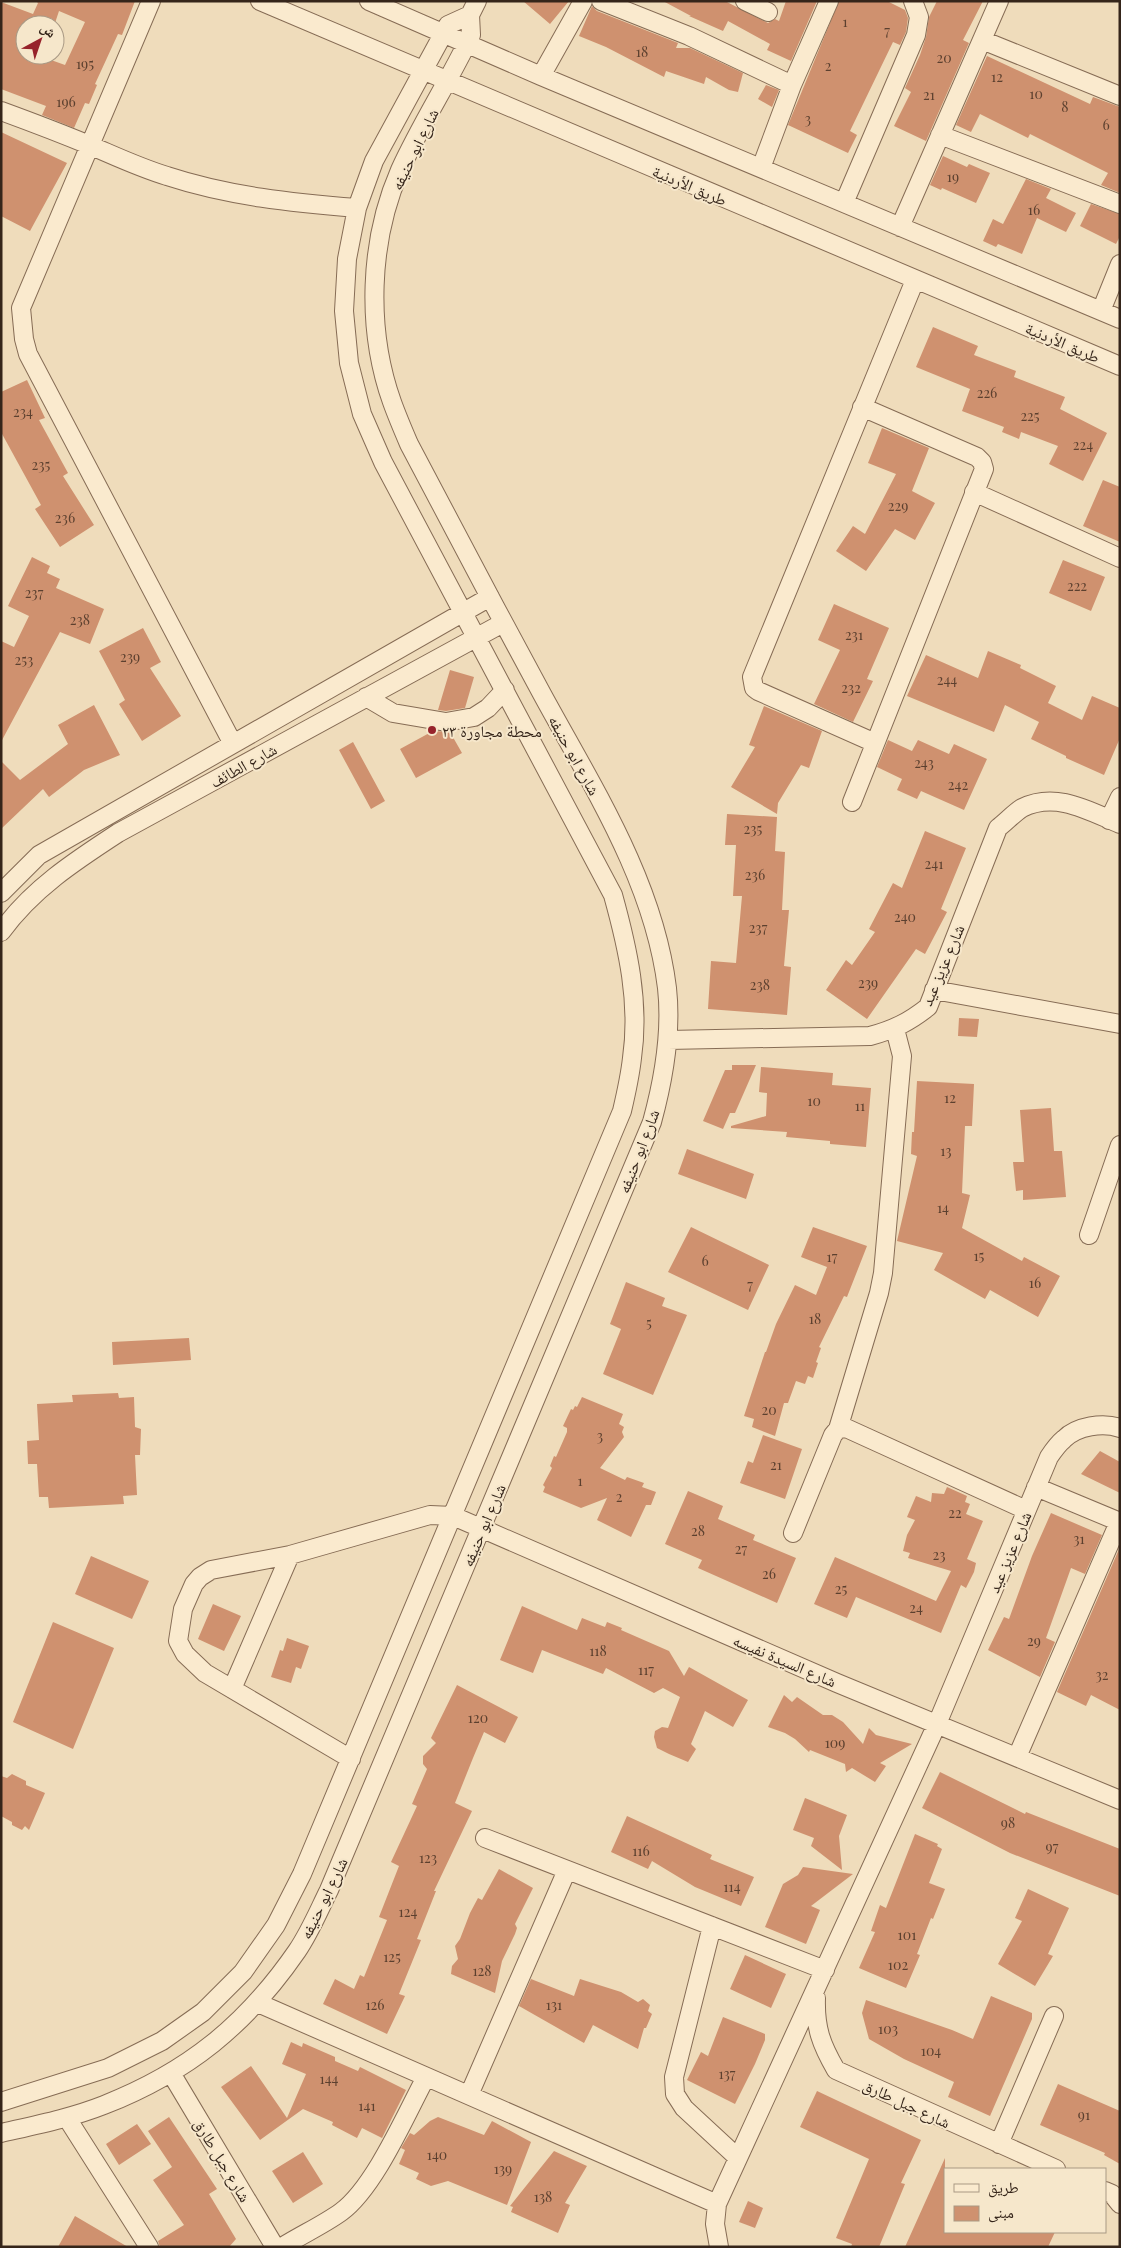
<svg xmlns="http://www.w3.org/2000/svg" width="1121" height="2248" viewBox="0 0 1121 2248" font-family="'Playfair Display','Noto Naskh Arabic',serif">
<rect width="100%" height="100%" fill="#efdcbb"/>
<path fill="#cf916f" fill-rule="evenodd" d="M36 1H135L122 35 118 34 95 84 97 85 89 104 85 103 74 128 42 115 46 106 1 89V2L33 14 38 3ZM59 11 85 22 65 65 37 55H25V25H57L55 23Z
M523 1H569L550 24Z
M663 1H725L768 23 775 19 779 21 786 1H817L791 61 767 50 770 44 728 21 723 31 689 16H691Z
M839 1H887L905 10 908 18 906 32 900 45 893 42 850 131 857 135 848 153 788 125Z
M937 1H983L963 40 969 43 926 141 894 126 911 92 905 88 920 55 926 37 929 17Z
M592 6 597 11 678 43 676 48H690L743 73 738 92 729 90 706 77 704 84 666 71 664 77 606 47 579 36Z
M987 56 1090 104 1093 97 1120 107V193L1101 185 1108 173 1030 134 1028 138 980 114 971 132 956 125Z
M766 85 779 90 772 107 758 99Z
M1 132 67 163 30 231 1 216Z
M943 156 967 167 969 164 990 173 976 203 942 188 941 190 930 185Z
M1026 179 1051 189 1046 198 1076 213 1066 232 1037 218 1022 254 998 244 996 247 983 241 993 219 1003 224Z
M1091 204 1120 214V236L1116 244 1080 226Z
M933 327 978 346 974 355 1016 371 1014 377 1065 397 1060 409 1107 433 1083 481 1049 464 1058 446 1021 432 1019 439 1002 432 1004 427 962 411 970 389 916 367Z
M27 380 45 418 39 420 68 473 63 476 94 525 60 547 35 509 41 505 1 432V392Z
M882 428 929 448 912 491 935 503 915 540 895 529 866 571 836 551 853 526 865 534 896 474 868 463Z
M1103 480 1120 487V542L1083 526Z
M32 557 50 566 47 573 60 579 56 588 104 609 90 644 60 632 1 742V641L14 647 29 616 8 606Z
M1063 560 1105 577 1091 611 1049 593Z
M834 604 889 628 867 679 873 681 853 722 814 704 840 650 818 640Z
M143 628 161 662 150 668 181 716 142 741 119 704 125 700 99 651Z
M988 651 1021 665 1020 668 1056 686 1048 703 1082 720 1092 696 1120 708V738L1104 775 1066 758V756L1031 739 1039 722 1005 705 994 732 907 696 926 655 978 678Z
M450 670 474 677 465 708 446 711 438 710Z
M94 705 120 755 84 770 49 797 43 789 1 829V761L20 780 68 744 58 725Z
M764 706 822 731 809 768 801 765 778 803 777 814 731 787 755 747 749 745Z
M433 731 450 732 462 753 416 778 400 749Z
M888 740 912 751 918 740 949 754 954 744 987 759 964 810 921 791 917 799 897 790 902 779 877 767Z
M353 742 385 801 371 809 339 750Z
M727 814 777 817 775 851 785 852 782 910H789L784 966 791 967 787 1015 708 1009 711 961 736 963 742 896H733L736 845H725Z
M925 831 966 848 941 909 947 912 925 954 916 949 867 1019 826 990 846 960 852 965 875 932 869 929 893 883 902 888Z
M959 1018 979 1019 977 1037 958 1036Z
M732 1065H756L735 1113H730L723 1129 703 1121 725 1070H732Z
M761 1067 833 1073 832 1085 871 1088 866 1147 830 1144V1141L786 1137 787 1132 731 1128V1126L766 1116 767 1093 759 1092Z
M917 1081 974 1084 972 1126H965L962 1193 970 1195 962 1228 1022 1261 1024 1257 1060 1276 1038 1317 990 1290 985 1299 934 1270 943 1253 897 1241 917 1156 911 1154 912 1132H914Z
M1051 1108 1054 1151H1062L1066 1197 1023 1200V1190L1016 1191 1013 1162H1024L1020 1110Z
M687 1149 754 1174 746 1199 678 1174Z
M691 1227 769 1265 748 1310 668 1272Z
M813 1227 867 1246 847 1297 844 1296 819 1347 821 1348 816 1362 818 1363 813 1378 808 1376 805 1384 796 1381 788 1403H784L775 1436 752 1427 754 1419 744 1416 765 1352H766L776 1324 795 1285 816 1295 827 1267 801 1257Z
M626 1282 665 1298 662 1306 687 1315 653 1395 603 1374 621 1329 610 1324Z
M189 1338 191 1360 113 1365 112 1342Z
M118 1393 119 1398 134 1397 135 1427 141 1429 140 1455H135L137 1495 123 1496 124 1504 49 1508 48 1497H39L37 1464H28L27 1441 39 1440 37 1404 73 1402 72 1395Z
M582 1397 623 1414 619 1424 624 1427 622 1432 624 1437 600 1468 625 1480 627 1477 644 1483 642 1487 656 1492 651 1505H646L631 1537 597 1520 607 1498 581 1508 543 1492 545 1487 543 1485 552 1468 550 1466 554 1456 556 1457 567 1432V1428L563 1426 571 1409 573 1410 575 1406 577 1407Z
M763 1435 802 1449 785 1499 740 1483 748 1461 753 1463Z
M1100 1451 1120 1462V1493L1081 1474Z
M947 1487 967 1496 965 1502 970 1504 966 1514 983 1521 967 1559 976 1563 974 1572 966 1588 961 1585 941 1633 856 1597 847 1618 814 1604 835 1557 936 1601 951 1571 908 1558 910 1553 903 1551 907 1535 915 1520 907 1517 916 1496 931 1502 932 1493 944 1494Z
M688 1491 723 1506 718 1519 755 1535 753 1540 796 1558 777 1603 698 1568 702 1560 665 1544Z
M1051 1513 1102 1535 1085 1574 1071 1568 1046 1638 1055 1642 1040 1677 988 1650 1004 1617 1009 1619 1032 1556Z
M1120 1547V1710L1091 1695 1086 1706 1057 1692Z
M91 1556 149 1581 132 1619 75 1594Z
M213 1604 241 1616 224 1651 198 1639Z
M522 1606 577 1630 582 1618 605 1627 607 1622 622 1628 621 1630 669 1651 684 1676 689 1667 748 1700 733 1727 705 1711 691 1744 696 1749 688 1762 669 1754 657 1748 654 1737 655 1731 662 1727 668 1728 680 1697 663 1688 654 1693 606 1668 603 1674 542 1650 533 1673 500 1660Z
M53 1622 114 1648 73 1749 13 1722Z
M287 1638 309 1646 301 1669 296 1667 291 1683 271 1677 280 1650 283 1651Z
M457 1685 518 1717 505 1743 484 1732 473 1758 455 1803 472 1811 434 1891H436L417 1939 421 1940 399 1994 405 1996 387 2034 323 2004 335 1979 354 1989 360 1975 364 1977 387 1920 379 1917 399 1866 391 1862 417 1806 412 1804 427 1769 423 1764V1756L436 1743 431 1738Z
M784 1695 792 1702 797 1697 823 1715H832L843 1722 863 1744 869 1728 876 1735 912 1744 880 1763 886 1766 875 1782 852 1768 846 1772 845 1764 810 1750 809 1752 795 1739 785 1733 768 1727Z
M940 1772 1025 1814 1026 1812 1120 1849V1896L1010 1853 922 1808Z
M12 1774 26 1781V1785L45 1793 29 1830 25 1826 22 1830 12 1825V1822L1 1816V1776L7 1778Z
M805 1798 847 1815 839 1836 842 1870 811 1846 814 1838 793 1830Z
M627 1816 712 1855 710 1859 754 1877 741 1906 695 1887 652 1861 648 1869 611 1852Z
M915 1834 938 1844 937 1846 942 1849 929 1883 945 1889 933 1919 931 1918 917 1954 920 1955 906 1988 859 1968 875 1932 871 1931 880 1905 886 1908Z
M803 1867 853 1874 811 1906 820 1910 806 1944 765 1927 783 1884 798 1875Z
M499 1869 533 1888 515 1924 517 1928 515 1934 502 1961 495 1993 451 1974 452 1966 458 1959 455 1946 460 1939 470 1913 478 1898 482 1900Z
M1028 1889 1069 1908 1048 1954 1053 1956 1035 1986 998 1964 1022 1921 1015 1918Z
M745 1955 786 1974 771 2008 730 1989Z
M531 1979 574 1996 580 1979 621 1992 638 2002 643 1999 650 2005 648 2011 652 2014 646 2028H644L638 2049 593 2025 584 2043 519 2006Z
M991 1996 1032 2013V2019L990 2116 948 2097 954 2082 904 2059 869 2039 862 2013 866 2000 952 2030 973 2039Z
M723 2017 765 2034V2040L755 2064 735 2104 687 2080 701 2052 708 2056Z
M291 2042 302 2047 303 2043 335 2057V2061L358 2071 360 2067 406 2090 382 2138 362 2128 357 2138 332 2125 333 2122 303 2109 260 2140 221 2087 251 2066 287 2118 306 2074 282 2064Z
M1058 2084 1120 2111V2164L1104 2155 1105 2153 1040 2125Z
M817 2091 921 2140 901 2183 905 2184 879 2247H851L852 2244 836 2238 869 2159 800 2127Z
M169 2117 217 2189 209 2194 236 2239 229 2247H160L158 2241 184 2225 153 2180 172 2167 148 2131Z
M438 2117 484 2135 492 2121 531 2142 507 2205 448 2181 431 2186 416 2179 419 2173 399 2164 405 2150 401 2148 410 2133 414 2135 430 2121Z
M137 2124 151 2144 119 2165 106 2144Z
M554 2151 587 2166 565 2203 570 2205 558 2233 511 2212 513 2207 510 2206Z
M303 2152 323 2184 293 2203 272 2171Z
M945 2158V2232H1055L1048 2247H905Z
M748 2201 763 2208 755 2228 739 2222Z
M75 2216 128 2247H58Z"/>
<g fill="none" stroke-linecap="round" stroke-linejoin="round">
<g stroke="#866c55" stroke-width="20">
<path id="minor" d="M151 1 21 308 24 339 28 354 233 744
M260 1 1120 366
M369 1 541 76 1120 319
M601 1 689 36 792 85
M745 1 768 12
M982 40 1120 96
M541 76 583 1
M1 111C31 122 60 133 89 145 115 156 140 168 167 176 228 196 293 203 357 208
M940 135 1120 204
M761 168 792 85 829 1
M844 203 916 35 919 17 913 1
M900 227 999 1
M1101 311 1120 264
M974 492 1120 558
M366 697 393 713 446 722 474 717 488 708 505 690
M875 743 758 691 754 688 752 677 915 280
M852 802 984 469 982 462 977 457 862 407
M1109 820 1120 797
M1 893 39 855 490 597
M1 932C32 889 75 861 118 833L503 623
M934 990 1120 1024
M668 1040 870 1036C893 1030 909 1022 928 1007L998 828C1006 822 1014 813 1022 808 1056 791 1089 811 1120 824
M1089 1235 1120 1145
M838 1429 879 1293 883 1273 902 1056 895 1029
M1036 1487 1120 1522
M793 1533 833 1435 838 1429 846 1428 1026 1510
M232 1689 290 1555
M1017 1757 1119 1522
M351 1759 205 1673 185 1654 178 1641 183 1609 194 1584 200 1577 211 1570 290 1555 430 1515 453 1516 837 1683 1120 1800
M485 1838 825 1970
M712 1926 674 2077 675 2094 684 2108 738 2158
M816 1998C815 2028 821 2044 836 2070L1056 2169
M258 2003 717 2204
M171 2073 275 2247
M469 2095 567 1870
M1 2102 108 2068 162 2041 203 2012 243 1972 276 1925 302 1874 622 1111C626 1094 630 1076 632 1058 640 1003 628 949 613 895L383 462 362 414 349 363 344 311 347 259 357 208 374 161 448 25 470 15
M67 2118 149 2247
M1 2133C36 2125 71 2118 104 2105 188 2072 246 2025 297 1951 310 1932 319 1910 329 1890L652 1122C664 1078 672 1033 667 988 654 881 592 786 542 694 497 611 453 528 409 444 403 430 397 416 392 402 366 329 369 241 400 170 421 124 449 81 471 35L470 15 477 1
M999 2144 1054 2016
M1105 2191 1112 2194 1120 2204
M282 2247C301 2235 323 2225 341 2212 375 2187 406 2114 426 2077
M719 2247 715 2224 717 2204 937 1724 1049 1457C1053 1451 1058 1444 1064 1439 1077 1426 1103 1422 1120 1428"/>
</g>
<use href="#minor" stroke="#faeace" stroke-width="18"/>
</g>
<circle fill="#97232b" stroke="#f6e7cb" stroke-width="2" cx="432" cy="730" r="5"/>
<g text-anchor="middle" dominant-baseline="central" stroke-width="4" stroke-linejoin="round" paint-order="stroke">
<g font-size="14" fill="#5c402f">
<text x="845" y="21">1</text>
<text x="887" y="30">7</text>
<text x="642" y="51">18</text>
<text x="944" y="57">20</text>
<text x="85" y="63">195</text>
<text x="828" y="65">2</text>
<text x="997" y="76">12</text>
<text x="1036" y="93">10</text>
<text x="929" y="94">21</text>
<text x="66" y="101">196</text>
<text x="1065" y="106">8</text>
<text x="808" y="118">3</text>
<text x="1106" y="124">6</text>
<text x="953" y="176">19</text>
<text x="1034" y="209">16</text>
<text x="987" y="392">226</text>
<text x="23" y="411">234</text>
<text x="1030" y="415">225</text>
<text x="1083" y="444">224</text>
<text x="41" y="464">235</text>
<text x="898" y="505">229</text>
<text x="65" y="517">236</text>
<text x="1077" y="585">222</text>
<text x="34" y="592">237</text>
<text x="80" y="619">238</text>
<text x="854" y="634">231</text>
<text x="130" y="656">239</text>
<text x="24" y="659">253</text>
<text x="947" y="679">244</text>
<text x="851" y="687">232</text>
<text x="924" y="762">243</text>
<text x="958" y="784">242</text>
<text x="753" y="828">235</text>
<text x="934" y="863">241</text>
<text x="755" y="874">236</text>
<text x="905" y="916">240</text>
<text x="758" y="927">237</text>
<text x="868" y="982">239</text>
<text x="760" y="984">238</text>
<text x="950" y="1097">12</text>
<text x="814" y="1100">10</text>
<text x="860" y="1105">11</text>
<text x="946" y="1150">13</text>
<text x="943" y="1207">14</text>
<text x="979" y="1255">15</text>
<text x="832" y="1256">17</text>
<text x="705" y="1260">6</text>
<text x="1035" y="1282">16</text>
<text x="750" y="1284">7</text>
<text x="815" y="1318">18</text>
<text x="649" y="1322">5</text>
<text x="769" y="1409">20</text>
<text x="600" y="1435">3</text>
<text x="776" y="1464">21</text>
<text x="580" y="1480">1</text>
<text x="619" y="1496">2</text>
<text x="955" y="1512">22</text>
<text x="698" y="1530">28</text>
<text x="1079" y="1538">31</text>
<text x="741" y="1548">27</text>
<text x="939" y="1554">23</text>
<text x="769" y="1573">26</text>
<text x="841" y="1588">25</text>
<text x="916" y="1607">24</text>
<text x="1034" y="1640">29</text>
<text x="598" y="1650">118</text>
<text x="646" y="1669">117</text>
<text x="1102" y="1674">32</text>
<text x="478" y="1717">120</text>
<text x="835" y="1742">109</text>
<text x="1008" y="1822">98</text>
<text x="1052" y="1846">97</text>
<text x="641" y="1850">116</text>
<text x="428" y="1857">123</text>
<text x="732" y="1886">114</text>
<text x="408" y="1911">124</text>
<text x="907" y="1934">101</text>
<text x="392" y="1956">125</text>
<text x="898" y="1964">102</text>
<text x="482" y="1970">128</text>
<text x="375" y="2004">126</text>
<text x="554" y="2004">131</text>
<text x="888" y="2028">103</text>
<text x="931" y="2050">104</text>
<text x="727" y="2073">137</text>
<text x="329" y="2078">144</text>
<text x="367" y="2105">141</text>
<text x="1084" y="2114">91</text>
<text x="437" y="2154">140</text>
<text x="503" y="2168">139</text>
<text x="543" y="2196">138</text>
</g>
<g font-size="16" fill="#35251a" stroke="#f6e7cb">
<text transform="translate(414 149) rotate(-64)">شارع ابو حنيفه</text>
<text transform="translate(690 185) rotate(23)">طريق الأردنية</text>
<text transform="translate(1063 342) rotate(23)">طريق الأردنية</text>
<text transform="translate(575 755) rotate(61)">شارع ابو حنيفه</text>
<text transform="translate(243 765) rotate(-29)">شارع الطائف</text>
<text transform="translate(942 965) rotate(-67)">شارع عزيز عيد</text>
<text transform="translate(638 1151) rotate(-69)">شارع ابو حنيفه</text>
<text transform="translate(483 1525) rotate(-67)">شارع ابو حنيفه</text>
<text transform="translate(1009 1552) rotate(-67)">شارع عزيز عيد</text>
<text transform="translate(785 1660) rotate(23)">شارع السيدة نفيسه</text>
<text transform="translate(323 1898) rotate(-64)">شارع ابو حنيفه</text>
<text transform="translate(907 2103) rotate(25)">شارع جبل طارق</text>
<text transform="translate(223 2160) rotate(59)">شارع جبل طارق</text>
</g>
<g font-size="16" fill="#35251a" stroke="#f6e7cb" text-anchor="start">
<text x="442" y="730">محطة مجاورة ٢٣</text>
</g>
</g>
<rect width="1121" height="2248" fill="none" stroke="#35251a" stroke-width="5"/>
<rect x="944" y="2168" width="162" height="65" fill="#f6e7cb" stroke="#a99984"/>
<rect x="954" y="2184" width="25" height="8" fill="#faeace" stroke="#a99984"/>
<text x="988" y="2193" font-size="15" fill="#35251a">طريق</text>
<rect x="954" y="2206" width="25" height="15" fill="#cf916f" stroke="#a99984"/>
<text x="988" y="2218" font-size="15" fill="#35251a">مبنى</text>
<g transform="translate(40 40) rotate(40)"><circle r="24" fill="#f6e7cb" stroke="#a99984"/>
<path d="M0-4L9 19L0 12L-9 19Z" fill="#97232b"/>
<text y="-8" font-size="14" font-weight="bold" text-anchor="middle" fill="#35251a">ش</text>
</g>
</svg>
